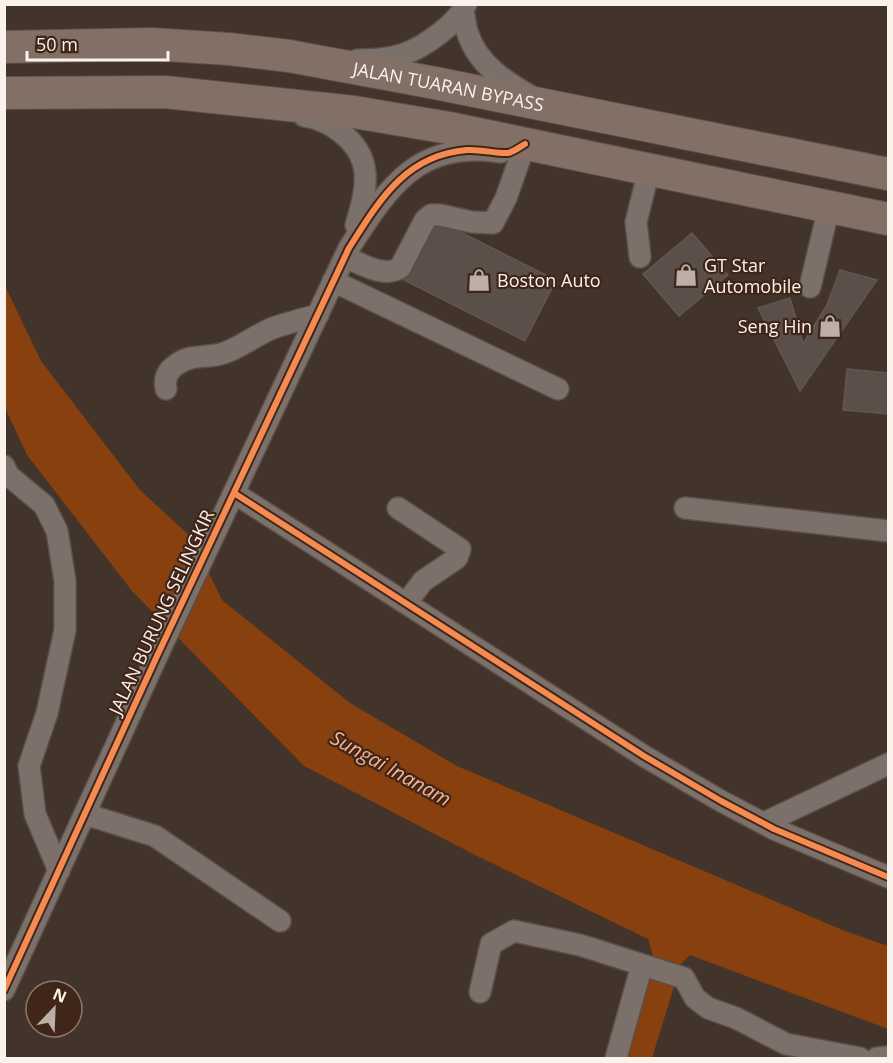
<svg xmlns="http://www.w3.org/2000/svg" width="893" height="1063" viewBox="0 0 893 1063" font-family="'Open Sans',sans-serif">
<rect width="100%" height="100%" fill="#42332b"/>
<path fill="#87400e" d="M5 286 41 361 140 490 192 538 222 600 350 703 457 766 845 931 888 946V1029L690 955 681 964 652 1058H625L653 956 648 939 475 855 304 766 132 591 27 455 5 408Z"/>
<path fill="#5b5049" stroke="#62564f" stroke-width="1.5" d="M432 218 556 280 525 341 402 279Z
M692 233 728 275 679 316 643 274Z
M840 270 877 280 800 391 758 308 790 298 803 344 827 305Z
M847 369 888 373V414L843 410Z"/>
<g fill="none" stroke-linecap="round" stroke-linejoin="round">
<g stroke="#5a4f48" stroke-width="24">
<path id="minor" d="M463 10C465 18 465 27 468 34 478 65 506 82 532 97
M357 60C372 60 390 59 404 54 424 47 457 24 466 4
M304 116C317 118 329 123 339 131 375 157 367 188 356 225
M345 257C362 264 383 278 400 268L425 220 431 215H440L472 222 493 223 506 198 525 144
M640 257 636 222 649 170
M333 281 558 389
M810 287 829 207
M166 389C164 379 167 371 176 365 191 353 207 359 224 353 241 347 256 335 273 328 287 323 303 319 318 315
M4 466 8 475 44 505 57 531 65 581V630L47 713 29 766 35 814 59 871
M234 493 644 756 721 801 774 829 888 877
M398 508 460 549 457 558 423 581 407 602
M685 508 888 531
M85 814 155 836 280 921
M764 823 888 764
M4 990 157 656 349 248C389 186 418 140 501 152
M480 992 491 944 514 931 580 945 684 978 695 998 708 1008 736 1018 786 1044 860 1058
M616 1058 642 965
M877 1058 888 1057"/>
</g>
<g stroke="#5a4f48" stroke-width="34">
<g id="highway">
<path id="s1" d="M4 47 151 44 229 49 289 56 435 83 888 174"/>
<path d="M4 93 165 92 354 112 449 128 888 219"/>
</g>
</g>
<use href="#minor" stroke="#7c706a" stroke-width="21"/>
<use href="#highway" stroke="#826f66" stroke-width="32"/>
<g stroke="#402619" stroke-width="10">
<path id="cycleway" d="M234 493 644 756 721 801 774 829 888 877
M4 990 157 656 349 248C379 201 405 155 467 150 480 149 498 154 508 153 513 152 520 147 525 144"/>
</g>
<use href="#cycleway" stroke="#f68b52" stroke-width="6"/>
</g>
<defs>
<g id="shop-bare" transform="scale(1.8)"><path d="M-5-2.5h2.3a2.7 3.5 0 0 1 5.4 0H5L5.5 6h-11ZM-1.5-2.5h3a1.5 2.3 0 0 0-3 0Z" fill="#bbafa8" stroke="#402619" stroke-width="2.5" paint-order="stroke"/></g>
</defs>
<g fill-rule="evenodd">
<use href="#shop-bare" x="686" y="275"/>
<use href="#shop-bare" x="479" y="280"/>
<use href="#shop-bare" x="830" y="326"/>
</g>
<g text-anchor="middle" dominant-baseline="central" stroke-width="4.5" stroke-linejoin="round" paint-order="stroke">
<g font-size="18" fill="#fcf2ec" stroke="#402619">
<text stroke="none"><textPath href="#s1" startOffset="448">JALAN TUARAN BYPASS</textPath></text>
<text transform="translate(161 612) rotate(-65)">JALAN BURUNG SELINGKIR</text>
</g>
<g font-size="18" fill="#fcf2ec" stroke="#402619" text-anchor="start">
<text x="704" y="265">GT Star<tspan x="704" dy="21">Automobile</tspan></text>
<text x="497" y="280">Boston Auto</text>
<text x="812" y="326" text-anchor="end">Seng Hin</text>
</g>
<g font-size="20" font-style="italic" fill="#f6b492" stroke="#402619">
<text transform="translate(391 768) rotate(29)">Sungai Inanam</text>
</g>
</g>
<rect width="893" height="1063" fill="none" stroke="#fcf2ec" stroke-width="12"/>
<g transform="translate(54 1009) rotate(23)"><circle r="28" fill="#402619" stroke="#8b786d" stroke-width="1.5"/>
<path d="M0-4.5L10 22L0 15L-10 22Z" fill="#bbafa8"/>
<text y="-9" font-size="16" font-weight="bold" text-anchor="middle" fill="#fcf2ec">N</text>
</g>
<path d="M27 51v9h141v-9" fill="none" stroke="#fcf2ec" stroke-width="3"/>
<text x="36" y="51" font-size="18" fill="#fcf2ec" stroke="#402619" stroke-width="4.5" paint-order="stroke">50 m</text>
</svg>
